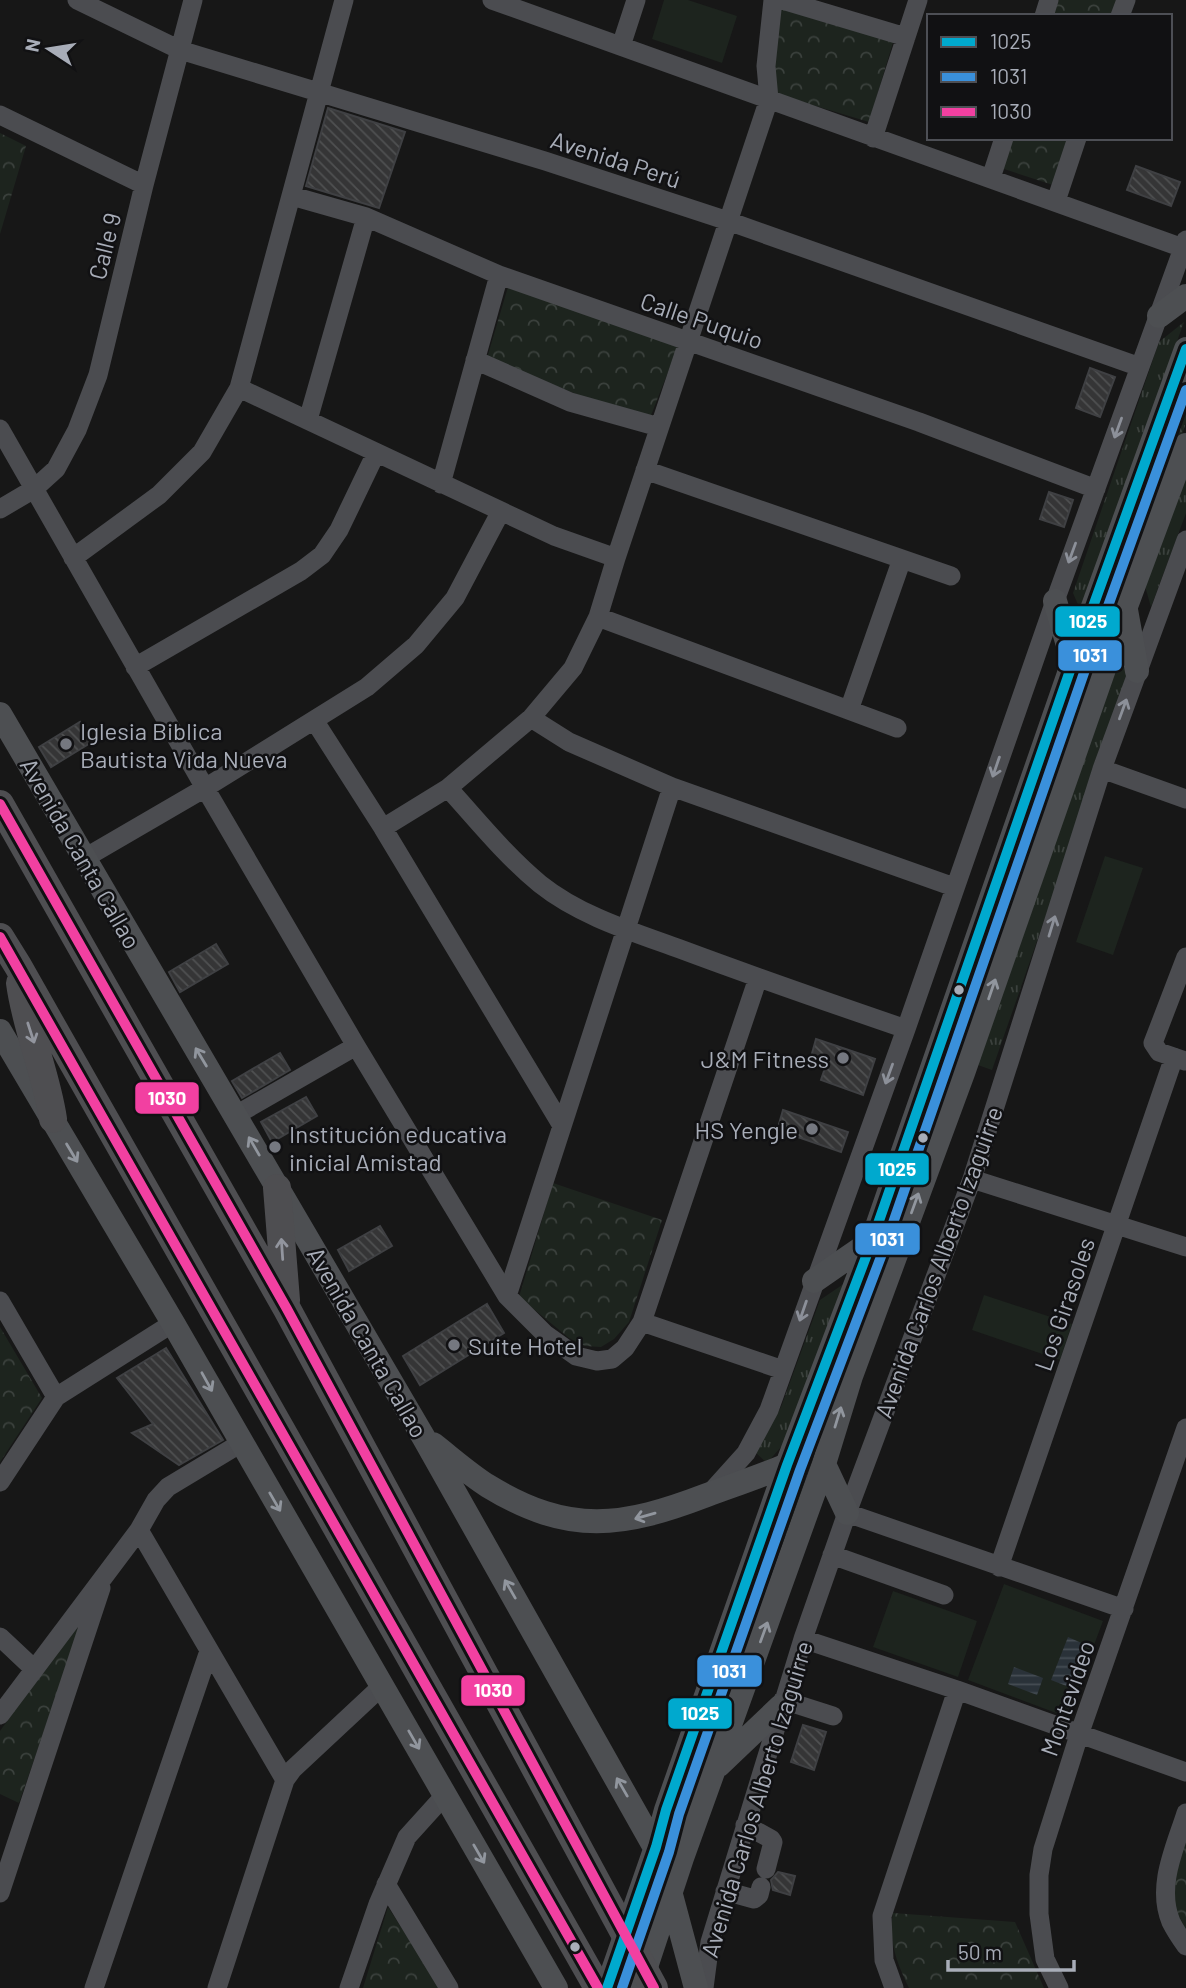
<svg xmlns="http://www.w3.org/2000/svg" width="1186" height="1988" viewBox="0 0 1186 1988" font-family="Barlow,sans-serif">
<defs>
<pattern id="grass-tufts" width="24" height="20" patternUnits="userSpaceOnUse" patternTransform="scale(1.75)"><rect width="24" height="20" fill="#1d241e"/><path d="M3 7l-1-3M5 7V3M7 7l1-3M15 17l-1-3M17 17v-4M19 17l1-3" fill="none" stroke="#3b413d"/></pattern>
<pattern id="park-crowns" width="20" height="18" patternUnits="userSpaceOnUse" patternTransform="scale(1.75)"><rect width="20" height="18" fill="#1d241e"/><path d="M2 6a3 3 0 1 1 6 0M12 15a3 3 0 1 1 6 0" fill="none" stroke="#3b413d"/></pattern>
<pattern id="water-rules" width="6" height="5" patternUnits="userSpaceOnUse" patternTransform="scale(1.75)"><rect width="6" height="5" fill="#2a3239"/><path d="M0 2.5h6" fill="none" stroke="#464d54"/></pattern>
<pattern id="building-back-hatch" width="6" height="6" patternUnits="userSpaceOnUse" patternTransform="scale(1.75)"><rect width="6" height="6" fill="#353536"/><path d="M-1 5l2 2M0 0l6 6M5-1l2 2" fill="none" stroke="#4f5051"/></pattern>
</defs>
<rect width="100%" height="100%" fill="#171717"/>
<path fill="url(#grass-tufts)" d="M1184 322 1080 609 1073 593 1159 342Z
M1186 388V423L1022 882 1011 878Z
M1186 473V513L1151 607 1145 586Z
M1128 635 1136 657 992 1070 978 1065Z
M998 918 1007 921 958 1057 949 1054Z
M939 1080 948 1087 857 1347 847 1343Z
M848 1281 800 1425 767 1463 755 1452 781 1407 820 1300Z
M835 1374 838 1385 683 1832 672 1820 825 1375Z"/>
<path fill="url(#park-crowns)" d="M1056 0H1117L1111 16H1051Z
M780 5 894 39 869 122 776 94 772 66Z
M0 133 26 146 0 234Z
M1010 138H1069L1053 185 1001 168Z
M508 287 679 344 648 423 487 358Z
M553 1183 662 1220 629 1322 614 1339 601 1347 585 1346 569 1338 519 1297Z
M0 1327 42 1398 0 1462Z
M84 1616 19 1803 0 1794V1731Z
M1186 1831V1935L1176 1922 1173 1868Z
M388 1907 440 1988H363Z
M893 1913 1015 1922 1044 1988H909C897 1964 888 1940 893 1913Z"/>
<path fill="#1d241e" d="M664 0H688L737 16 722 63 652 39Z
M1105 856 1143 868 1113 955 1076 942Z
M984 1295 1072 1324 1060 1360 972 1330Z
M1004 1584 1103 1621 1067 1717 968 1680Z
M893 1591 977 1621 958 1677 873 1647Z"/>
<path fill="url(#water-rules)" d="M1068 1637 1086 1645 1069 1687 1051 1680Z
M1014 1667 1043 1678 1037 1695 1008 1684Z"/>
<path fill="url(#building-back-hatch)" stroke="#3f4043" stroke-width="2" d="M328 108 405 132 379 208 306 186Z
M1136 166 1180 182 1171 206 1127 190Z
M1090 368 1115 377 1100 417 1076 408Z
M1049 492 1073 500 1064 527 1040 519Z
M80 722 92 742 51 767 39 747Z
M216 944 228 964 180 992 169 972Z
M816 1039 875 1059 863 1095 821 1080 827 1062 811 1057Z
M280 1053 290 1070 242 1098 232 1081Z
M306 1097 317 1116 272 1142 261 1122Z
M783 1110 848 1132 841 1152 783 1132 786 1126 779 1124Z
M380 1226 392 1246 349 1271 338 1250Z
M487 1304 504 1333 420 1385 403 1356Z
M166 1348 223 1440 179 1465 132 1433 153 1424 117 1378Z
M803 1725 826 1732 814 1770 791 1762Z
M778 1872 795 1876 790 1895 773 1890 771 1880Z"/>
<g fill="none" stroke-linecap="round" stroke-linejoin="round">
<path stroke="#4b4c50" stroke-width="19" d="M77 0 180 50 545 161 728 221 1140 367
M492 0 1183 248
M782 0 906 37
M1044 16 1049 0
M1120 16 1126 0
M621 46 636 0
M0 115 144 185
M873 138 918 0
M991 178 1004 138
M292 196 366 217 499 275 919 422 1096 489
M1056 201 1077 138
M475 360 570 402 659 427
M239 388 554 536 616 558
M308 420 366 217
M0 429 205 788 356 1046 507 1296 545 1334 576 1356 597 1361 612 1359 625 1348 642 1322 758 978
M645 470 951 576
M441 484 499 275
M0 509 34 489 56 469 77 430 98 375 144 185 193 0
M73 558 159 495 202 452 239 388 344 0
M598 617 897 728
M135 667 301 571 322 555 339 530 376 453
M849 710 902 559
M531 718 569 742 672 787 954 887
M314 720 383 828 561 1124
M1102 769 1186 799
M448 788C478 821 506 856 540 884 580 916 633 932 680 949 755 977 830 1003 906 1029
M383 828 448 788 531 718 573 668 598 617 616 558 769 99 766 66 773 0
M83 859 205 788 367 687 416 645 455 598 501 511
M1185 1061 1159 1052 1153 1043 1186 957
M236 1115 356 1046
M972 1179 1186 1247
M507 1296 672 787
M0 1301 56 1397
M642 1322 783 1370
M0 1482 56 1397 173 1323
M710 1493 746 1453 769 1410 906 1029 1055 601 1186 240
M847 1513 1124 1609
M139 1530 285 1780
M832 1555 944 1595
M999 1567 1174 1057
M0 1637 33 1668
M803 1639 957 1690 1186 1772
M783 1700 833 1716
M0 1715 139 1530 156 1500 168 1487 241 1443
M1186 1813C1175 1848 1156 1886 1171 1922 1175 1930 1181 1939 1186 1946
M745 1825 771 1839 773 1842 766 1869
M386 1884 449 1988
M725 1891 754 1899 759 1895 761 1887
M0 1893 101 1588
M94 1988 209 1651
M217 1988 285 1780 293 1769 382 1686
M349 1988 378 1904 407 1837 445 1795
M704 1988 710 1942 803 1639 847 1513 972 1179 1102 769 1186 540
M894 1988 884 1960 882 1916 957 1690
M1059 1988 1045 1959 1039 1914V1875L1043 1849 1079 1735 1186 1428"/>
<path stroke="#4d4f52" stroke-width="24" d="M1159 316 1186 296
M1055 601 1073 662
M1126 610 1137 671
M0 714 424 1438 658 1853
M0 1031 173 1323 556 1988
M814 1281 872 1241
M433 1444C451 1458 469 1474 488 1486 570 1536 623 1527 707 1495 734 1485 761 1476 787 1465
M824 1464 847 1513
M719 1765 780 1707
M670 1891 696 1988
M640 1985 682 1858 824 1464 851 1376 963 1073 1125 609 1186 445
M607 1988 656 1847 666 1810 787 1465 872 1241 1073 662 1186 349"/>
<path stroke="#4e4e51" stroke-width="28" d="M0 804 287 1309 654 1988
M0 937 18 966 598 1988
M20 983C26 1029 46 1072 53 1119
M277 1188 286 1300"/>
<g stroke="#111113" stroke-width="16">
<path id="bus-1" d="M607 1988 656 1847 666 1810 787 1465 872 1241 1073 662 1186 349"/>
</g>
<g stroke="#111113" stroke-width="16">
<path id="bus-2" d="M622 1988 669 1852 679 1814 800 1470 885 1246 1086 667 1186 390"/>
</g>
<g stroke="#111113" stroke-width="16">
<path id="bus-3" d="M0 804 287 1309 654 1988
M0 937 598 1988"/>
</g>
<use href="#bus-1" stroke="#00a9ce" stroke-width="10"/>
<use href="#bus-2" stroke="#3a90db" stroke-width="10"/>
<use href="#bus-3" stroke="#f240a1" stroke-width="10"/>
</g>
<defs><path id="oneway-shaft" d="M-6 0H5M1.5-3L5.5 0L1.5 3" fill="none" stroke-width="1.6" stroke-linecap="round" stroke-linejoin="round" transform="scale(1.75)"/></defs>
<g stroke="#8c9099">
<use href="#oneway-shaft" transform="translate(1118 428) rotate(110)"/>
<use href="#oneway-shaft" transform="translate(1072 553) rotate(110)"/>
<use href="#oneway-shaft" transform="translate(1123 709) rotate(-70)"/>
<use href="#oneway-shaft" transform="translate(996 767) rotate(109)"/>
<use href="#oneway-shaft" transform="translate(1052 926) rotate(-73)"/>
<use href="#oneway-shaft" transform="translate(889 1074) rotate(110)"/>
<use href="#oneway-shaft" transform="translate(803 1311) rotate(109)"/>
</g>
<g stroke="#91969e">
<use href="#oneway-shaft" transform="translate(992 989) rotate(-71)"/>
<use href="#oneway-shaft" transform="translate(201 1057) rotate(-121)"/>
<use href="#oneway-shaft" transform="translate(254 1146) rotate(-120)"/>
<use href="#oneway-shaft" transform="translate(72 1153) rotate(59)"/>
<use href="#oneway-shaft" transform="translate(915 1203) rotate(-70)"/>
<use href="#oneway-shaft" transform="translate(207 1382) rotate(61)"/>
<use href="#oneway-shaft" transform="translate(838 1417) rotate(-73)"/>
<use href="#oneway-shaft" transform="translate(275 1502) rotate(60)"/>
<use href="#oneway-shaft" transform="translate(645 1516) rotate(164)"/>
<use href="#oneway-shaft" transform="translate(510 1589) rotate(-120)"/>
<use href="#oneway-shaft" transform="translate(764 1632) rotate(-70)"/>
<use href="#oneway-shaft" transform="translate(414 1740) rotate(60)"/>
<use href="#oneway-shaft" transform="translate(622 1787) rotate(-120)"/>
<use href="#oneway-shaft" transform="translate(479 1854) rotate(60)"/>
</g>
<g stroke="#92959e">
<use href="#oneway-shaft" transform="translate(31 1033) rotate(72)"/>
<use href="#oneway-shaft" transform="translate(282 1249) rotate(-94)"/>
</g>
<g fill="#757880" stroke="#111113" stroke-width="2.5">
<circle cx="66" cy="744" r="7"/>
<circle cx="843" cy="1058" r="7"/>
<circle cx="812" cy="1129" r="7"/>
<circle cx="275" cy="1147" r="7"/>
<circle cx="454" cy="1345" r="7"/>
</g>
<g fill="#a8adb8" stroke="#111113" stroke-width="2.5">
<circle cx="959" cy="990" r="6"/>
<circle cx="923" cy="1138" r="6"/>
<circle cx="575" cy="1947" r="6"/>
</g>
<g text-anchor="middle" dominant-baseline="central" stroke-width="5" stroke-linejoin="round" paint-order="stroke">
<g font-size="24" fill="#a8adb8" stroke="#111113">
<text transform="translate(616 159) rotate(18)">Avenida Perú</text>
<text transform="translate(104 246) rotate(-76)">Calle 9</text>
<text transform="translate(702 320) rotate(19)">Calle Puquio</text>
<text transform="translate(81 853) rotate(60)">Avenida Canta Callao</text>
<text transform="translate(938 1262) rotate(-70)">Avenida Carlos Alberto Izaguirre</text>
<text transform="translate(1064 1304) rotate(-71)">Los Girasoles</text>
<text transform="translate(368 1342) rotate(60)">Avenida Canta Callao</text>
<text transform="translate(1067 1698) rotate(-71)">Montevideo</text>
<text transform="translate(756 1799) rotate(-73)">Avenida Carlos Alberto Izaguirre</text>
</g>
<g font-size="24" fill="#a8adb8" stroke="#111113" text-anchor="start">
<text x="80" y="730">Iglesia Biblica<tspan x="80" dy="28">Bautista Vida Nueva</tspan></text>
<text x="829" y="1058" text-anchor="end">J&amp;M Fitness</text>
<text x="798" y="1129" text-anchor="end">HS Yengle</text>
<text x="289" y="1133">Institución educativa<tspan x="289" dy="28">inicial Amistad</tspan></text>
<text x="468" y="1345">Suite Hotel</text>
</g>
</g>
<g stroke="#111113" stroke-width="2.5">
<rect x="1054" y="605" width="67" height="33" rx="7" fill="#00a9ce"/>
<rect x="1057" y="639" width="66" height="33" rx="7" fill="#3a90db"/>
<rect x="134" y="1081" width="66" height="34" rx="7" fill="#f240a1"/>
<rect x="864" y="1152" width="66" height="34" rx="7" fill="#00a9ce"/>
<rect x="854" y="1222" width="67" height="34" rx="7" fill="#3a90db"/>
<rect x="696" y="1654" width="67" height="34" rx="7" fill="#3a90db"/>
<rect x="460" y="1674" width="66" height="33" rx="7" fill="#f240a1"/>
<rect x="667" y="1697" width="66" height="33" rx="7" fill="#00a9ce"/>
</g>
<g font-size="19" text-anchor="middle" font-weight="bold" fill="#fff">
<text x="1088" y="628">1025</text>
<text x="1090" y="662">1031</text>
<text x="167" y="1105">1030</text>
<text x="897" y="1176">1025</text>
<text x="887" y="1246">1031</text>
<text x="729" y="1678">1031</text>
<text x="493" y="1697">1030</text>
<text x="700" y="1720">1025</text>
</g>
<rect x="927" y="14" width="245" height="126" fill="#111113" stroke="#4d4f55" stroke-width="2"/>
<rect x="941" y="37" width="35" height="10" fill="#00a9ce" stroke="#4d4f55" stroke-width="2"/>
<text x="990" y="49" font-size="21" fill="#a8adb8">1025</text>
<rect x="941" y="72" width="35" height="10" fill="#3a90db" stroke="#4d4f55" stroke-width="2"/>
<text x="990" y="84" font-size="21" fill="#a8adb8">1031</text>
<rect x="941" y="107" width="35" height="10" fill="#f240a1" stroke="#4d4f55" stroke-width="2"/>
<text x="990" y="119" font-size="21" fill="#a8adb8">1030</text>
<g transform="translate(49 49) rotate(282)" stroke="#111113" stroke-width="5" paint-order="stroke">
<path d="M0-5L12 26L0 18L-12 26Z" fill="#a8adb8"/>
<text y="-10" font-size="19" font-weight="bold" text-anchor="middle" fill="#a8adb8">N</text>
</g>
<path d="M948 1960v10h126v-10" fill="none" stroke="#a8adb8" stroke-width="3.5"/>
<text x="958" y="1960" font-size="21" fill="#a8adb8" stroke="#111113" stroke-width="5" paint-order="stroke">50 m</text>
</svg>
